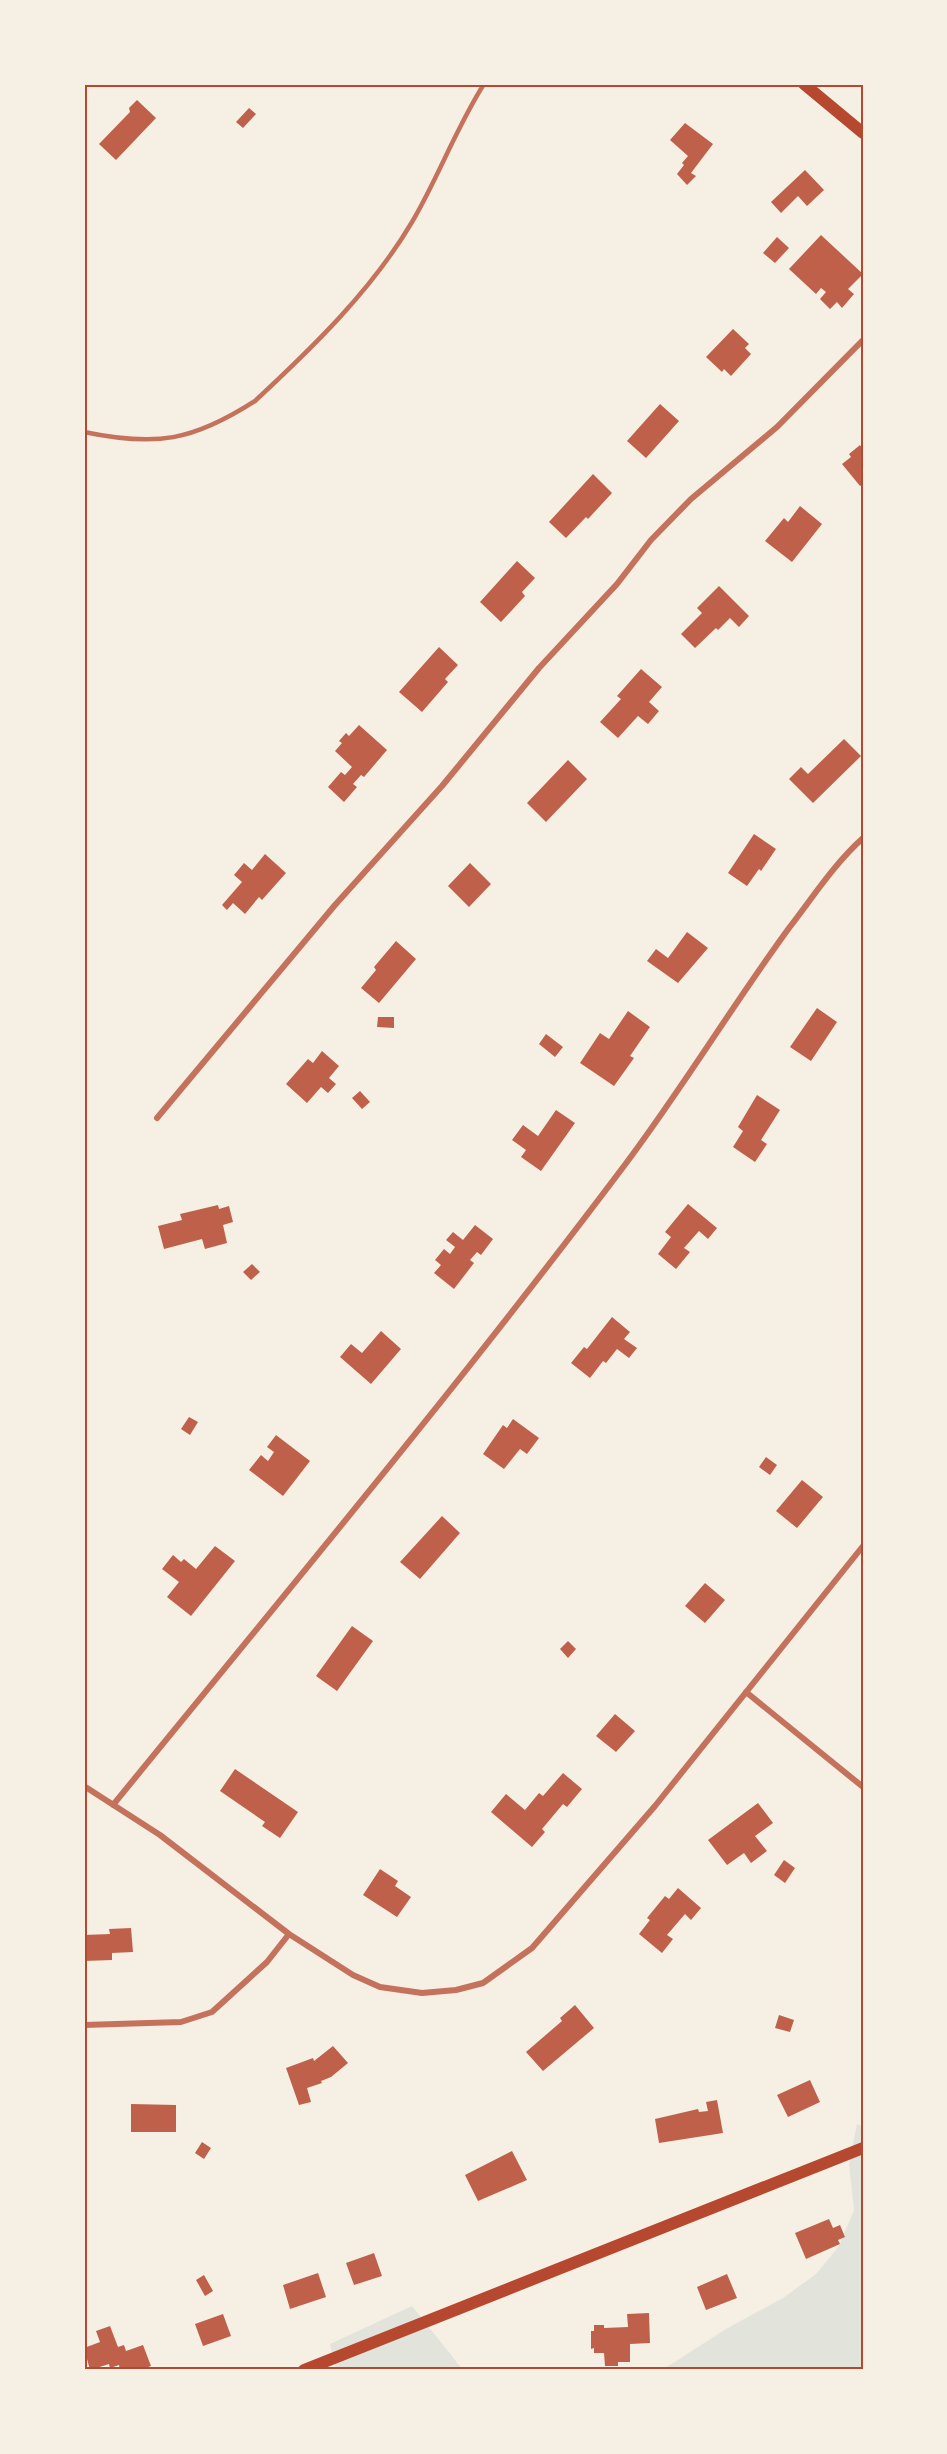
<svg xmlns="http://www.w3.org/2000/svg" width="947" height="2454" viewBox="0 0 947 2454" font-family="Rubik,sans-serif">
<rect width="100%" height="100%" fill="#f6efe4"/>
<path fill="#e2e4dc" d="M857 2124 863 2127V2370H662L726 2329 783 2298 816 2274 839 2246 854 2210 849 2164Z
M412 2306 463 2370H336L330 2344Z"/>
<path fill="#bf614a" d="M137 100 156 118 116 160 99 144 130 112 129 108Z
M249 108 256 114 243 128 236 122Z
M685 123 713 144 691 173 696 176 687 185 677 174 684 165 682 163 688 156 670 140Z
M805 170 824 190 807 206 798 196 781 213 771 202Z
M821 235 863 274 848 289 854 294 842 308 837 302 830 309 820 299 826 292 821 288 816 294 789 269Z
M777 237 789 248 775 263 763 253Z
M733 329 749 344 745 348 751 354 731 376 724 369 722 372 706 357Z
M660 404 679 421 646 458 627 441Z
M860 445 863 450V484L860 486 842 464 851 457 849 454Z
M593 474 612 493 588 519 586 517 566 538 549 522Z
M800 506 822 524 792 562 765 541 784 518 788 522Z
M517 561 535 578 522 592 525 596 501 622 480 602Z
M719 586 749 616 739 627 730 618 718 630 716 628 695 648 681 634 702 613 697 608Z
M439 647 458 665 445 679 448 682 422 712 399 692Z
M641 669 662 687 649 702 659 711 648 724 638 716 618 738 600 722 621 699 617 696Z
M359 725 387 750 364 777 361 775 353 784 357 787 344 802 328 787 341 772 345 775 352 767 335 751 342 743 339 741 346 733 349 736Z
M844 739 861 756 813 803 789 779 801 767 808 774Z
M568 760 587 779 546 822 527 803Z
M754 834 776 849 761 871 759 869 747 886 728 873Z
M265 854 286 873 262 900 259 897 245 914 233 903 227 910 222 905 242 882 234 875 244 863 252 870Z
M470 863 491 884 469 907 448 886Z
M687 932 708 948 678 983 647 961 656 949 668 958Z
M396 941 416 959 379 1003 361 988 376 970 374 967Z
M817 1008 837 1022 811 1061 790 1047Z
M628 1011 650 1027 630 1056 634 1058 614 1086 580 1063 600 1033 609 1039Z
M378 1017H394V1028L377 1027Z
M546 1034 563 1047 555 1057 539 1044Z
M322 1051 339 1066 329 1078 336 1084 328 1093 321 1087 307 1103 286 1084 308 1059 313 1063Z
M360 1091 370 1102 362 1109 352 1098Z
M757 1095 780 1110 761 1140 767 1144 755 1162 733 1147 743 1131 738 1127Z
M556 1110 575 1123 541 1171 521 1157 526 1150 512 1140 523 1125 538 1136Z
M688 1204 717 1228 708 1239 699 1231 684 1248 690 1252 676 1269 658 1254 671 1237 665 1232Z
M218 1205 219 1209 229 1206 233 1222 223 1225 227 1243 205 1249 202 1239 164 1249 158 1226 182 1220 180 1214Z
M475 1225 493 1239 481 1255 477 1252 470 1260 474 1263 454 1289 434 1273 441 1265 435 1260 444 1249 450 1254 455 1247 446 1240 453 1232 463 1240Z
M252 1264 260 1272 251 1280 243 1272Z
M612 1317 630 1332 624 1339 637 1348 629 1358 617 1349 606 1363 603 1361 590 1378 571 1363 584 1347 587 1349Z
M381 1331 401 1349 371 1384 340 1357 351 1344 362 1353Z
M189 1417 198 1422 190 1435 181 1429Z
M513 1419 539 1438 527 1454 520 1449 504 1469 483 1454 503 1425 507 1428Z
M276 1435 310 1461 283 1496 249 1470 261 1455 268 1461 274 1452 267 1447Z
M766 1457 777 1465 770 1475 759 1467Z
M802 1480 823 1497 797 1528 776 1511Z
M442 1516 460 1533 420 1579 400 1562Z
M215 1546 235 1561 191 1616 167 1597 179 1582 162 1569 173 1555 181 1562 184 1559 196 1569Z
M705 1583 725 1600 705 1623 685 1606Z
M352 1626 373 1641 337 1691 316 1676Z
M568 1641 576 1649 568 1658 560 1649Z
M615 1714 635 1731 616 1752 596 1736Z
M235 1769 298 1812 280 1838 262 1826 265 1822 220 1791Z
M563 1773 582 1789 567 1807 563 1804 542 1829 545 1832 532 1847 491 1812 506 1794 525 1810 539 1793 543 1796Z
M758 1803 773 1823 755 1836 767 1851 751 1863 744 1853 727 1865 708 1840Z
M784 1860 795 1868 785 1883 774 1875Z
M380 1869 398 1881 395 1886 411 1897 397 1917 363 1895Z
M678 1888 701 1908 691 1920 685 1914 667 1935 673 1939 662 1953 639 1934 650 1920 647 1918 665 1896 669 1899Z
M131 1928 133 1952 112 1953V1960L84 1961V1935L110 1934 109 1929Z
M575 2005 594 2028 543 2071 526 2052 562 2021 560 2018Z
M779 2015 794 2020 790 2032 775 2028Z
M333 2046 348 2063 331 2077 321 2081 322 2083 307 2088 311 2102 299 2105 286 2068 313 2058 314 2061Z
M810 2080 820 2102 788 2117 777 2095Z
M717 2100 723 2133 659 2143 655 2119 698 2109 699 2112 708 2111 706 2102Z
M131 2104 176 2105V2132H131Z
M202 2142 211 2148 204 2159 195 2153Z
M512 2151 527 2180 478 2201 465 2175Z
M829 2219 833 2228 840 2225 845 2237 838 2240 840 2244 806 2259 795 2233Z
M374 2253 382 2276 354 2285 346 2263Z
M318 2273 326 2297 290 2309 283 2285Z
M727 2274 737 2298 706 2310 697 2287Z
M204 2275 213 2291 205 2296 196 2280Z
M649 2313 650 2343 630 2344V2362H618V2366H605L604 2353H594V2348L591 2349V2331H594V2325H604V2328L628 2327 627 2314Z
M223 2314 231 2336 203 2346 195 2324Z
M110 2326 118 2347 124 2345 126 2351 143 2345 151 2366 139 2370H120L119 2365 110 2368 109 2364 90 2370 84 2348 100 2342 96 2331Z"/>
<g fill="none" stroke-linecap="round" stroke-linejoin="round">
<path stroke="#c5725c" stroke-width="4.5" d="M84 432C156 447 193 441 255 401 312 348 372 290 412 222 438 178 456 128 484 84"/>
<path stroke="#c5725c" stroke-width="6" d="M157 1118 335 905 442 786 539 668 617 584 651 540 691 499 777 427 863 340
M746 1692 863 1787
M84 1786 160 1835 289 1934 353 1975 380 1987 422 1993 456 1990 483 1983 532 1948 655 1806 863 1546
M113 1805C285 1594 460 1384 624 1166 682 1089 732 1006 789 928 813 897 834 864 863 838
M84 2025 181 2022 212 2012 267 1962 289 1934"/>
<path stroke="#b5482f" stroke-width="12" d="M804 84 863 133
M304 2370 863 2148"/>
</g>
<rect width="947" height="2454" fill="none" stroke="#f6efe4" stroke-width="171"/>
<rect x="86" y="86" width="776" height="2282" fill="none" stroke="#b5482f" stroke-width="2"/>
</svg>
